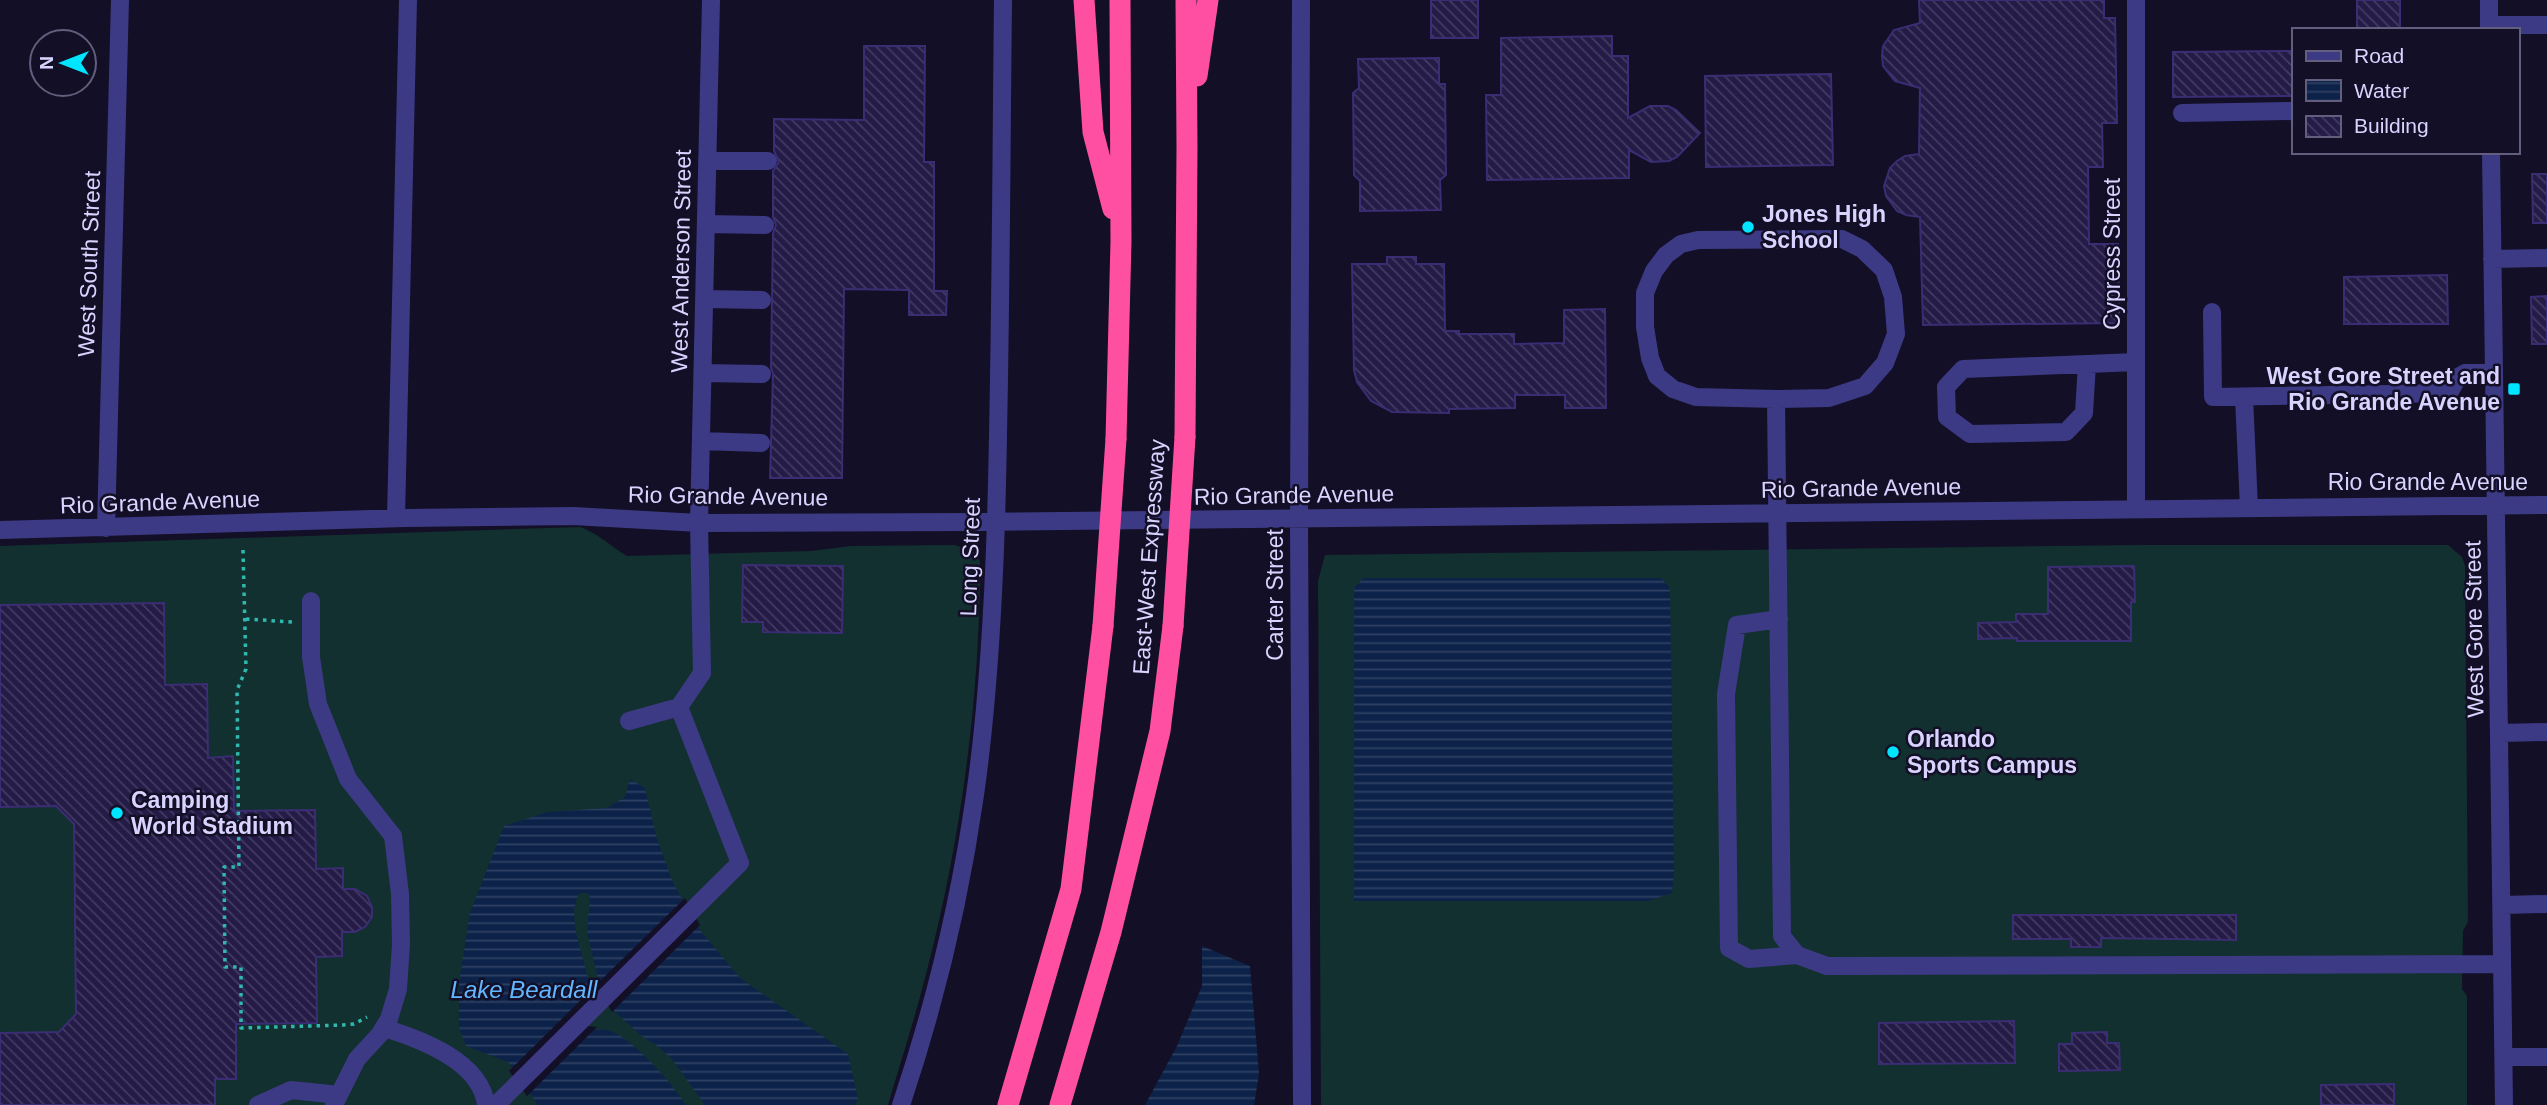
<svg xmlns="http://www.w3.org/2000/svg" width="2547" height="1105" viewBox="0 0 2547 1105" font-family="Arial,sans-serif">
<defs>
<pattern id="water-rules" width="6" height="5" patternUnits="userSpaceOnUse" patternTransform="scale(1.75)"><rect width="6" height="5" fill="#0c2248"/><path d="M0 2.5h6" fill="none" stroke="#2f4163"/></pattern>
<pattern id="building-back-hatch" width="6" height="6" patternUnits="userSpaceOnUse" patternTransform="scale(1.75)"><rect width="6" height="6" fill="#241b47"/><path d="M-1 5l2 2M0 0l6 6M5-1l2 2" fill="none" stroke="#433b63"/></pattern>
</defs>
<rect width="100%" height="100%" fill="#130f26"/>
<path fill="#12302f" d="M580 527C596 532 612 547 627 556L811 551 851 546 955 545 974 552 980 561C980 702 960 846 924 982 913 1024 900 1064 888 1105H0V546Z
M2144 545H2448L2462 557 2465 566 2468 922 2463 931 2462 989 2467 996V1105H1321L1318 581 1325 555Z"/>
<path fill="url(#water-rules)" d="M1363 578H1661L1670 588 1674 873 1672 893 1648 901H1354V588Z
M630 779 645 788 657 839 672 880 695 924 740 978 848 1054 858 1099 855 1105H705L671 1058 656 1045 643 1037 616 1013 599 984 587 932 590 897 587 893H580C564 915 586 960 589 985 591 1000 587 1015 584 1030 591 1030 599 1029 606 1030 629 1033 674 1085 686 1105H538L508 1062 466 1046 459 1028V983L470 913 504 826 547 812 607 808 625 797Z
M1202 946 1250 966 1259 1074 1254 1105H1145L1177 1046 1202 986Z"/>
<path fill="#130f26" d="M685 898 700 925 612 1012 596 985Z
M593 988 592 1006 587 1026 597 1027 527 1096 509 1071Z"/>
<path fill="url(#building-back-hatch)" stroke="#3b2d73" stroke-width="2" d="M1431 0H1478V38H1431Z
M1919 0H2104V18H2115L2117 123H2102L2103 167H2088L2089 244H2118L2119 323 1923 325 1920 217 1906 215 1897 211 1886 196 1884 186 1890 168 1897 161 1905 156 1919 154 1920 88 1895 81 1883 66 1882 56 1883 46 1894 30 1920 23Z
M2357 0H2400V30H2357Z
M1612 36V56H1628V118L1650 106H1668L1676 110 1700 133 1677 157 1669 161 1651 162 1629 150V178L1487 180 1486 95H1501V38Z
M864 46H925L924 162H934V291H947L946 315H909V290L844 289 842 478H770L773 374 771 368 773 233 776 225 773 217V171L779 162 774 151V119L864 120Z
M2293 51V96L2173 97V52Z
M1439 58V84H1445L1446 175 1440 180 1441 210 1360 211V181L1354 175 1353 93 1359 88 1358 59Z
M1831 74 1833 165 1706 167 1705 76Z
M2532 174H2547V223H2533Z
M1387 257H1416V264H1444L1445 331H1459V334H1514V344L1564 343V310L1605 309 1606 408H1565V395H1515V408L1449 409V413L1392 412 1371 401 1357 382 1354 370 1352 264H1387Z
M2447 275 2448 324H2344V277Z
M2547 296V344H2532L2531 297Z
M743 565 843 566 842 633 763 632V622H742Z
M2134 566 2135 602H2131V641H2017V638L1978 639V623L2016 622V614H2048V567Z
M164 603 165 685 207 684 208 758 233 756 234 811 315 810 316 869 343 868V889H355L367 896 372 907V917L365 927 355 932H342V956L316 957 317 1023 236 1024V1079H215V1105H0V1033L59 1032 76 1014 74 824 56 806 0 807V605Z
M2013 915H2236V940L2101 938V947H2071V939H2013Z
M2014 1021 2015 1063 1879 1064V1023Z
M2107 1032V1043H2119L2120 1070 2059 1071V1044H2072V1033Z
M2394 1084V1105H2321V1085Z"/>
<g fill="none" stroke-linecap="round" stroke-linejoin="round">
<path stroke="#2fb8b0" stroke-width="3.5" stroke-dasharray="3.5 5" stroke-linecap="butt" d="M243 550 246 669 237 690 239 867H224L225 967H241V1028L343 1025 354 1024 367 1017
M246 619 292 622"/>
<path stroke="#3d3a85" stroke-width="18" d="M1301 0 1299 520 1302 1105
M2489 0V30
M2489 25H2547
M2182 113 2293 111
M2491 152 2504 1105
M707 161H768
M706 224 765 225
M1842 239 1862 249 1884 270 1893 297 1896 334 1885 363 1865 386 1829 398 1776 399 1696 397 1673 389 1657 376 1650 358 1645 327V293L1654 271 1666 255 1681 244 1698 240Z
M2492 259 2547 258
M705 299 762 300
M2212 312 2213 397 2449 393 2458 377 2465 373H2494
M2087 364 2084 413 2066 432 1970 434 1947 417 1946 387 1963 369 2136 362
M703 373 762 374
M2244 397 2249 508
M1776 399 1782 936 1797 955 1827 966 2502 964
M701 441 761 443
M2136 508V0
M396 518 408 0
M106 528 120 0
M0 530 405 518 573 516 699 523 974 522 2547 505
M311 601V657L318 704 348 779 393 836 400 894 401 944 398 989 389 1019 380 1034 357 1059 334 1105
M1779 619 1737 625 1726 694 1729 948 1749 959 1797 955
M629 721 679 707 702 673 699 523 711 0
M2500 733 2547 732
M2502 905 2547 904
M384 1028C420 1039 481 1061 486 1105
M2504 1057H2547
M258 1105 291 1090 339 1095
M496 1105 740 863 679 707
M901 1105C935 1004 960 900 975 795 988 704 993 613 996 521 1001 347 1001 174 1003 0"/>
<path stroke="#ff4fa3" stroke-width="21" d="M1084 0 1093 132 1113 209
M1197 76 1208 0
M1185 437 1187 147 1186 0
M1116 439 1121 241 1120 0
M1008 1105 1071 889 1103 626
M1060 1105 1111 932 1160 731 1173 626"/>
<path stroke="#ff4fa3" stroke-width="21" d="M1103 626 1116 439
M1173 626 1185 437"/>
</g>
<g fill="#00e5ff" stroke="#130f26" stroke-width="2.5">
<circle cx="1748" cy="227" r="7"/>
<rect x="2507" y="382" width="14" height="14" rx="3.5"/>
<circle cx="1893" cy="752" r="7"/>
<circle cx="117" cy="813" r="7"/>
</g>
<g text-anchor="middle" dominant-baseline="central" stroke-width="5" stroke-linejoin="round" paint-order="stroke">
<g font-size="23" font-weight="bold" fill="#d9d4ff" stroke="#130f26" text-anchor="start">
<text x="1762" y="214">Jones High<tspan x="1762" dy="26">School</tspan></text>
<text x="2500" y="376" text-anchor="end">West Gore Street and<tspan x="2500" dy="26">Rio Grande Avenue</tspan></text>
<text x="1907" y="739">Orlando<tspan x="1907" dy="26">Sports Campus</tspan></text>
<text x="131" y="800">Camping<tspan x="131" dy="26">World Stadium</tspan></text>
</g>
<g font-size="23" fill="#d9d4ff" stroke="#130f26">
<text transform="translate(2112 254) rotate(-90)">Cypress Street</text>
<text transform="translate(681 261) rotate(-89)">West Anderson Street</text>
<text transform="translate(89 264) rotate(-88)">West South Street</text>
<text x="2428" y="482">Rio Grande Avenue</text>
<text transform="translate(1861 488) rotate(-1)">Rio Grande Avenue</text>
<text transform="translate(1294 495) rotate(-1)">Rio Grande Avenue</text>
<text transform="translate(728 496) rotate(1)">Rio Grande Avenue</text>
<text transform="translate(160 502) rotate(-2)">Rio Grande Avenue</text>
<text transform="translate(970 557) rotate(-88)">Long Street</text>
<text transform="translate(1149 557) rotate(-86)">East-West Expressway</text>
<text transform="translate(1275 595) rotate(-90)">Carter Street</text>
<text transform="translate(2474 629) rotate(-91)">West Gore Street</text>
</g>
<g font-size="24" font-style="italic" fill="#62b6ff" stroke="#130f26">
<text x="524" y="989">Lake Beardall</text>
</g>
</g>
<rect x="2292" y="28" width="228" height="126" fill="#130f26" stroke="#625e7d" stroke-width="2"/>
<rect x="2306" y="51" width="35" height="10" fill="#3d3a85" stroke="#625e7d" stroke-width="2"/>
<text x="2354" y="63" font-size="21" fill="#d9d4ff">Road</text>
<rect x="2306" y="80" width="35" height="21" fill="url(#water-rules)" stroke="#625e7d" stroke-width="2"/>
<text x="2354" y="98" font-size="21" fill="#d9d4ff">Water</text>
<rect x="2306" y="116" width="35" height="21" fill="url(#building-back-hatch)" stroke="#625e7d" stroke-width="2"/>
<text x="2354" y="133" font-size="21" fill="#d9d4ff">Building</text>
<g transform="translate(63 63) rotate(270)"><circle r="33" fill="#130f26" stroke="#625e7d" stroke-width="2"/>
<path d="M0-5L12 26L0 18L-12 26Z" fill="#00e5ff"/>
<text y="-10" font-size="19" font-weight="bold" text-anchor="middle" fill="#d9d4ff">N</text>
</g>
</svg>
